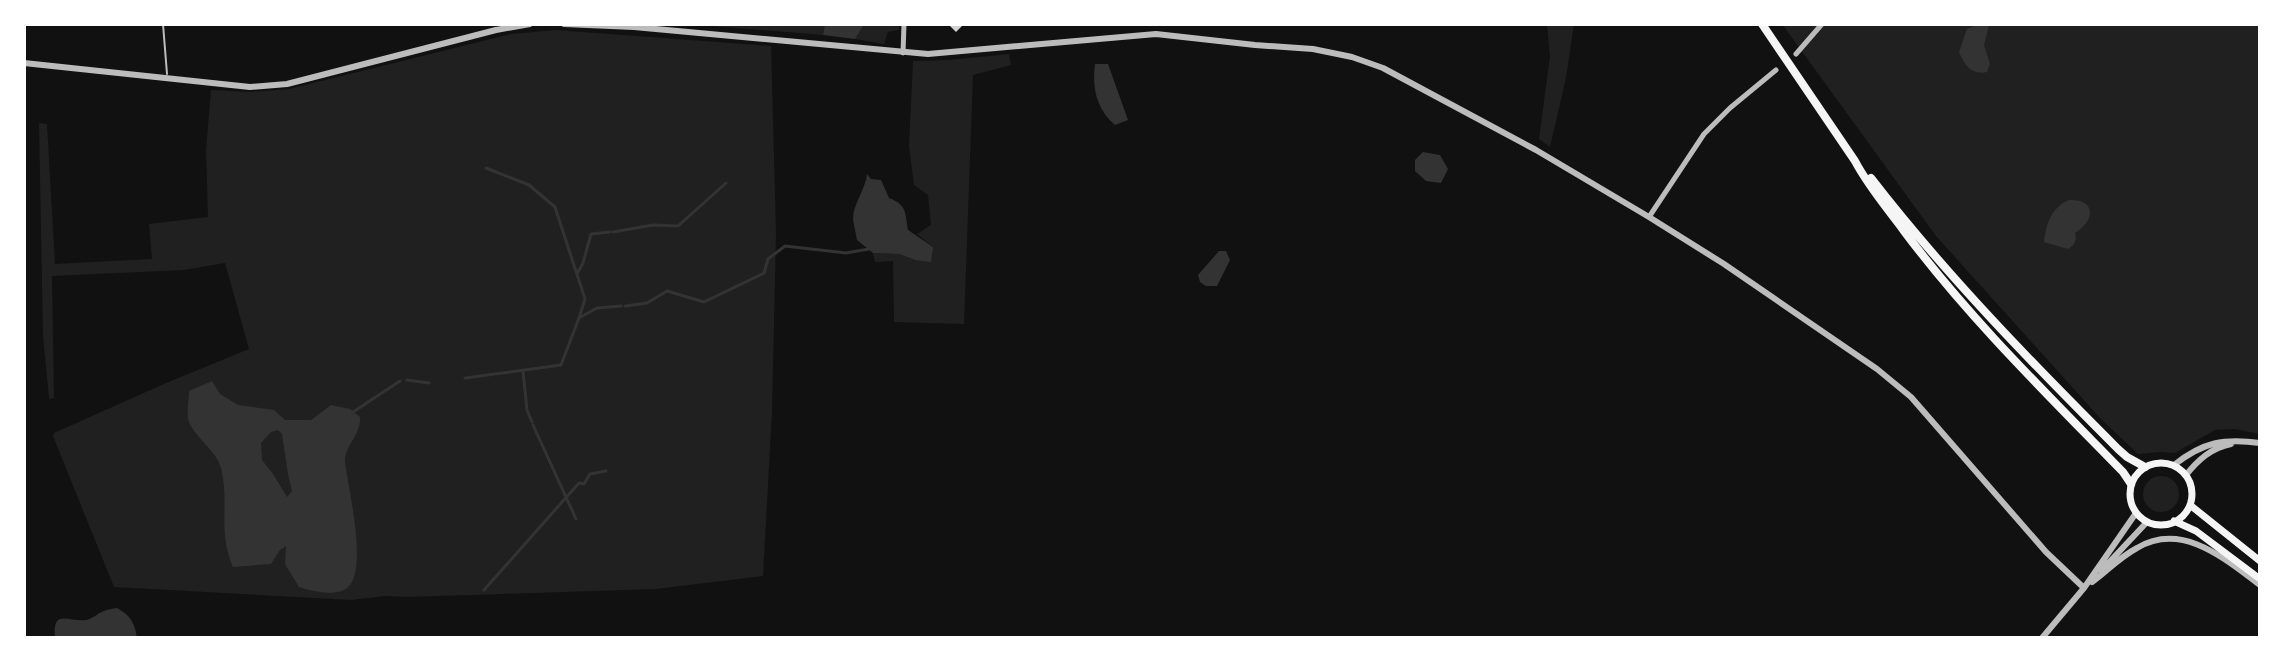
<svg xmlns="http://www.w3.org/2000/svg" width="2284" height="662" viewBox="0 0 2284 662" font-family="'PT Serif',serif">
<rect width="100%" height="100%" fill="#111"/>
<path fill="#202020" d="M771 24 772 26 784 24H825L823 35 698 25Z
M863 24H899V30L888 32 884 44 855 39Z
M1547 24H1574L1566 78 1550 147 1539 139 1550 56Z
M1782 24H2260V434L2235 429 2215 430 2175 453 2161 452 2138 454 2100 418 1936 236Z
M556 30 771 46 776 233 772 412 763 576 656 589 408 597 385 596 351 600 114 587 53 436 54 433 166 383 249 349 225 263 184 270 52 276 54 398 49 399 43 335 39 123 47 124 55 264 152 259 149 224 208 217 206 150 211 90 251 92 289 89 511 34Z
M1009 54 1011 65 973 75 964 324 894 322 893 261 875 262 873 253 899 254 915 260 933 247 917 234 931 225 928 195 914 185 909 146 913 61 949 60Z
M2143 494a18 18 0 1 1 36 0a18 18 0 1 1-36 0Z"/>
<path fill="#333" fill-rule="evenodd" d="M825 24H864L855 39 823 35Z
M1979 24 1989 25 1984 45 1990 64 1987 72C1971 75 1965 66 1959 52L1967 29Z
M1095 64H1108L1128 120 1115 125C1096 109 1092 87 1095 64Z
M1423 152 1440 155 1448 169 1441 183 1426 181 1415 171V160Z
M867 174 871 179 881 180 889 198C907 205 905 212 908 230L933 247 931 262 915 260 899 254 873 253 857 240C856 234 854 226 853 219 853 204 866 188 867 174Z
M2069 200C2097 199 2095 221 2075 233 2077 240 2075 245 2068 249L2044 242C2046 225 2051 207 2069 200Z
M1219 251H1226L1230 260 1217 286H1206L1200 282 1198 275Z
M212 381 220 394 238 405 274 410 285 420H311L331 405 350 409 360 417C361 435 344 447 345 462 348 488 369 571 347 588 335 597 312 591 299 587L285 564 286 546 280 550 271 564 233 567C217 531 230 504 221 468 216 450 196 439 189 422 186 414 189 400 189 391ZM278 430 282 434 288 474 292 491 287 497 273 474 262 460 261 443 271 432Z
M117 608C130 615 135 623 137 638H55C52 608 68 622 86 620 92 619 98 613 104 611 108 609 113 609 117 608Z"/>
<g fill="none" stroke-linecap="round" stroke-linejoin="round">
<path stroke="#333" stroke-width="3" d="M486 168 529 185 555 207 585 299 579 318
M613 232 653 225 678 226 726 183
M578 272 583 263 591 234 610 232
M625 306 647 303 667 291 704 302 764 273 768 259 785 246 846 253 869 249
M523 371 527 410 532 422
M465 378 561 365 579 318 597 308 621 306
M407 380 429 383
M353 412 400 381
M533 425 576 519
M484 590 579 483 584 484 590 474 606 471"/>
</g>
<path fill="#d3d3d3" d="M948 24H964L956 32Z"/>
<g fill="none" stroke-linecap="round" stroke-linejoin="round">
<path stroke="#bcbcbc" stroke-width="2" d="M163 24 167 74"/>
<path stroke="#bcbcbc" stroke-width="5" d="M903 53 904 24
M1796 54 1822 24
M1649 217 1704 134 1730 108 1776 70"/>
<path stroke="#bcbcbc" stroke-width="6" d="M564 24 634 27 928 54 1156 34 1255 45 1313 49 1352 57 1383 68 1536 150 1649 217 1724 264 1877 369 1911 397 2046 552 2084 588
M24 63 250 87 287 84 496 30 530 24
M2174 465C2203 442 2224 438 2260 443
M2186 475C2198 460 2211 448 2231 444
M2101 571 2147 522
M2092 582C2107 571 2120 557 2137 548 2182 521 2225 559 2260 585
M2042 638 2084 588 2136 513"/>
<path stroke="#f5f5f5" stroke-width="7" d="M2130 494a31 31 0 1 1 62 0a31 31 0 1 1-62 0Z
M2190 505 2260 561
M2174 521 2196 531 2260 579"/>
<path stroke="#f5f5f5" stroke-width="8" d="M1762 24 1855 161C1868 186 1887 208 1904 231 1969 318 2047 394 2123 472L2131 484
M1871 178C1946 275 2031 362 2118 449L2127 457 2145 467"/>
</g>
<rect width="2284" height="662" fill="none" stroke="#ffffff" stroke-width="52"/>
</svg>
